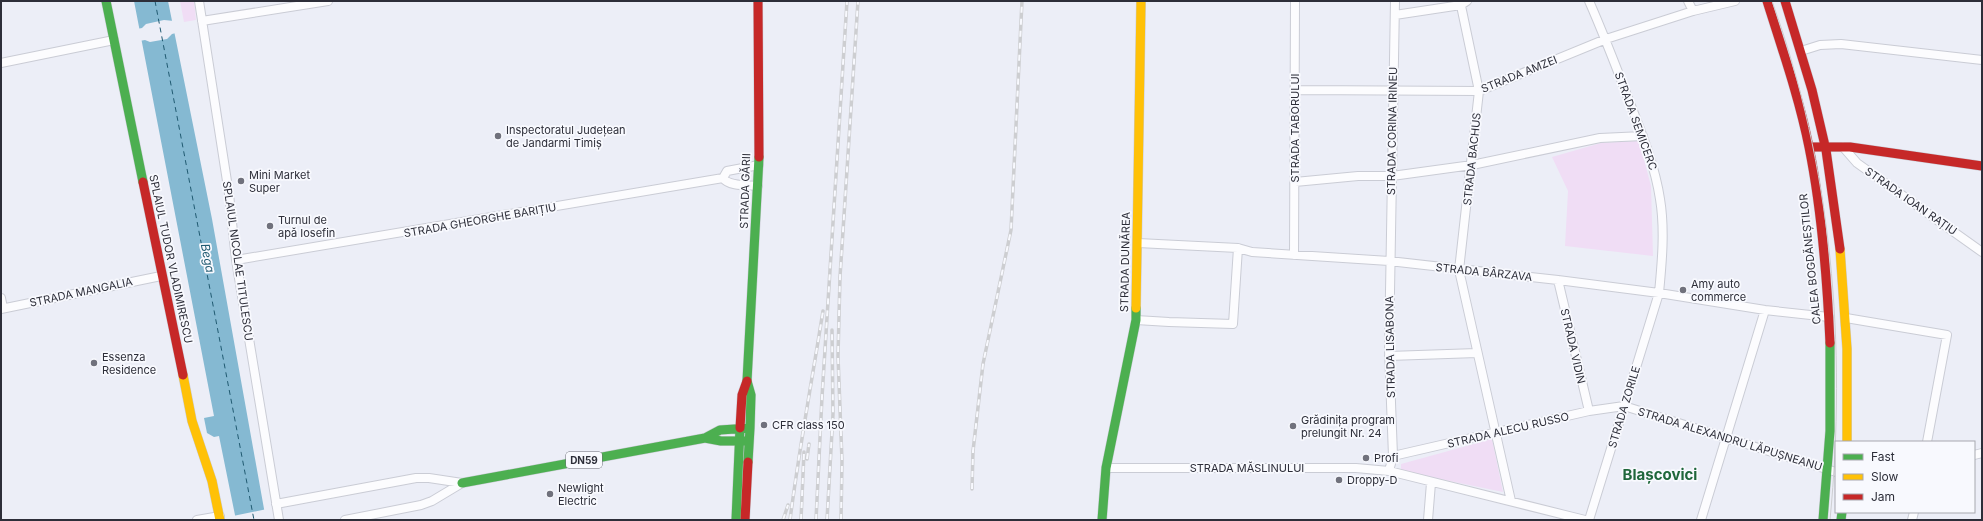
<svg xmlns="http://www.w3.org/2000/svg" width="1983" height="521" viewBox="0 0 1983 521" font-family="Inter,sans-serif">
<rect width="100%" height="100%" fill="#eceef7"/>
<path fill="#f0ddf5" d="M180 1H194L196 20 184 22Z
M1639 141 1651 186 1653 256 1565 246 1568 191 1552 157 1601 143Z
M1492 439 1503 492 1401 471V464Z"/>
<path fill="#85b9d2" d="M134 1H168L212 219 266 520H236L219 436 214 437 207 433 204 418 214 416Z"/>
<path fill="#eceef7" d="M164 20 174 21 176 33 172 34 167 39 150 42 145 40 139 41 137 29 142 28 146 24Z
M267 509 268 520H234L233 516Z"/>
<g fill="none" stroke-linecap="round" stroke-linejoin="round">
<path stroke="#205a71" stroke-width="1" stroke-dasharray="5 4" stroke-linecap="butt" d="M155 1 254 520"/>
<g stroke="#caccd5" stroke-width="10">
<path id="street" d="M199 1 229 194 236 260 279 520
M1460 1 1479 91 1459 270 1511 501
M1688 1 1693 11
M1395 15 1461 5 1467 1
M202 21 328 1
M1801 51 1820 45 1841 44 1982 60
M1 63 114 40
M1295 90 1479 91 1606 39 1693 11 1735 1
M1843 147 1857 163 1982 252
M1295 182 1358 176H1392L1472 165 1600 138 1643 136
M758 186C749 185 729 187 723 178L727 171 759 165
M1138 243 1238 248 1252 252 1389 261 1558 280 1659 293 1765 310 1829 317
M1294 255 1295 1
M236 260 723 178
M1558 280 1589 411
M1 298 3 308
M1 309 161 276
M1846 318 1947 335 1927 442
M1136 320 1169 322 1233 324 1238 248
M1389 356 1477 353
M1974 455 1982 453
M1393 456 1589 411 1624 406 1836 472
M1106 468H1356L1389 471 1585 520
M1389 471 1393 456 1389 350 1395 1
M276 504 416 478H429L462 483
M197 520 220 516
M345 520 421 505 432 501 462 483
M1428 520 1431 483
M1589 520 1659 293C1662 262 1665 229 1660 199 1655 166 1642 134 1630 103 1617 69 1604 35 1589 1
M1701 520 1765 310
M1912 520 1914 512"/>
</g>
<g stroke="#caccd5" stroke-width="10">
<path id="fast" d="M106 1 143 182
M750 428 751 395 747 381 759 157
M705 438 721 441H748
M462 483 705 438 720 430 750 428 748 462
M736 520 740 428
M1102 520 1106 468 1136 320V308
M1823 520 1830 431V343
M1841 520 1842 512"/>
</g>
<g stroke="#caccd5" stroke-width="10">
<path id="slow" d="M1840 249 1847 349V442
M1136 308 1141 1
M183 375 192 421 212 481 220 520"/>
</g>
<g stroke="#caccd5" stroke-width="10">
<path id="jam" d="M758 1 759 157
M1767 1C1782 49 1799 97 1809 147 1822 211 1827 277 1830 343
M1785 1 1812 90 1826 150 1840 249
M1809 147H1850L1982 166
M143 182 183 375
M740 428 742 395 747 381
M745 520 748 462"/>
</g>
<use href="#street" stroke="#fcfcfe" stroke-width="8"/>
<use href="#fast" stroke="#4caf50" stroke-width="9"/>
<use href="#slow" stroke="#ffc107" stroke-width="9"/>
<use href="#jam" stroke="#c62828" stroke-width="9"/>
<path stroke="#cdced1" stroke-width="1" d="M1772 1C1832 167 1847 345 1830 520"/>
<g stroke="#cdced1" stroke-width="3.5">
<path id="rail" d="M807 459 809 444
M972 489 973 451 983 364 1011 230 1022 1
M783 520 788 505
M790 520C799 450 812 380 823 311
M801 520 804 452
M816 520 822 397 847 1
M827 520 833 414 832 330
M841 520 842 461 838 356 840 277 858 1"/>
</g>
<use href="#rail" stroke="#f8f9fe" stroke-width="2" stroke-dasharray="6" stroke-linecap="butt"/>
</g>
<g fill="#70717c" stroke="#f8f9fe" stroke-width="1.5">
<circle cx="498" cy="136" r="4"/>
<circle cx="241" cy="181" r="4"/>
<circle cx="270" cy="226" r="4"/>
<circle cx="1683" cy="290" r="4"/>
<circle cx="94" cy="363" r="4"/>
<circle cx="764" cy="425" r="4"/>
<circle cx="1293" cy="426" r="4"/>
<circle cx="1366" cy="458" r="4"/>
<circle cx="1339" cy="480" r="4"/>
<circle cx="550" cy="494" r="4"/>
</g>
<g text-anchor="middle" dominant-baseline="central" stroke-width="3.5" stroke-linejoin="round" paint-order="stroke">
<rect fill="#f8f9fe" stroke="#6a6b74" stroke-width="1" x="566" y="452" width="36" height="16" rx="3"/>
<g font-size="10" font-weight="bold" fill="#2d2e39">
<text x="584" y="460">DN59</text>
</g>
<g font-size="11" fill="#2d2e39" stroke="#f8f9fe">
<text transform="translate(1519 74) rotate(-22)">STRADA AMZEI</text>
<text transform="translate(1636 121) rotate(70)">STRADA SEMICERC</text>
<text transform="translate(1295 128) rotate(-90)">STRADA TABORULUI</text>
<text transform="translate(1392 131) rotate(-89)">STRADA CORINA IRINEU</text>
<text transform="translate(1472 159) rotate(-84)">STRADA BACHUS</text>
<text transform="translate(745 191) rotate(-88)">STRADA GĂRII</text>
<text transform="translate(1911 201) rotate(35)">STRADA IOAN RAȚIU</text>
<text transform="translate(480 220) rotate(-10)">STRADA GHEORGHE BARIȚIU</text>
<text transform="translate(171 259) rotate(78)">SPLAIUL TUDOR VLADIMIRESCU</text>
<text transform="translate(1810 259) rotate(-96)">CALEA BOGDĂNEȘTILOR</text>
<text transform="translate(238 261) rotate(82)">SPLAIUL NICOLAE TITULESCU</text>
<text transform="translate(1125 262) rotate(-89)">STRADA DUNĂREA</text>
<text transform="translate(1484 272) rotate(6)">STRADA BÂRZAVA</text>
<text transform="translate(81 292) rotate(-12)">STRADA MANGALIA</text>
<text transform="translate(1573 346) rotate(77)">STRADA VIDIN</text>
<text transform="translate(1390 347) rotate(-91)">STRADA LISABONA</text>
<text transform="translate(1624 407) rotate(-73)">STRADA ZORILE</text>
<text transform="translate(1508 430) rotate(-13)">STRADA ALECU RUSSO</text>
<text transform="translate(1730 439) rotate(17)">STRADA ALEXANDRU LĂPUȘNEANU</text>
<text x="1247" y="468">STRADA MĂSLINULUI</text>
</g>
<g font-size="11" fill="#2d2e39" stroke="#f8f9fe" text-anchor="start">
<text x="506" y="130">Inspectoratul Județean<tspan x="506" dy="13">de Jandarmi Timiș</tspan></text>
<text x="249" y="175">Mini Market<tspan x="249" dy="13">Super</tspan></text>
<text x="278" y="220">Turnul de<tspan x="278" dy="13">apă Iosefin</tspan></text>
<text x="1691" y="284">Amy auto<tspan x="1691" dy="13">commerce</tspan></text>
<text x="102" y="357">Essenza<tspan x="102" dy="13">Residence</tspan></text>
<text x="1301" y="420">Grădinița program<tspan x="1301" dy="13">prelungit Nr. 24</tspan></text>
<text x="772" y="425">CFR class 150</text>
<text x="1374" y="458">Profi</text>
<text x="1347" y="480">Droppy-D</text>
<text x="558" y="488">Newlight<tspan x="558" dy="13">Electric</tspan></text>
</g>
<g font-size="12" font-style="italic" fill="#205a71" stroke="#f8f9fe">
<text transform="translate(208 258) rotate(79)">Bega</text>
</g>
<g font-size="15" font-weight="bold" fill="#1f673b" stroke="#f8f9fe">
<text x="1660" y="474">Blașcovici</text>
</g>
</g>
<rect width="1983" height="521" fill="none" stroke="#2d2e39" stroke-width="4"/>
<rect x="1835" y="441" width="140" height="72" fill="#f8f9fe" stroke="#a7a8af"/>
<rect x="1843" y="454" width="20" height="6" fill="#4caf50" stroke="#a7a8af"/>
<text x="1871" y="461" font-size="12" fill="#2d2e39">Fast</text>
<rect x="1843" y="474" width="20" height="6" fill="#ffc107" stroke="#a7a8af"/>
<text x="1871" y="481" font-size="12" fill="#2d2e39">Slow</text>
<rect x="1843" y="494" width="20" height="6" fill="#c62828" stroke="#a7a8af"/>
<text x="1871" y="501" font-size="12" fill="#2d2e39">Jam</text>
</svg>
